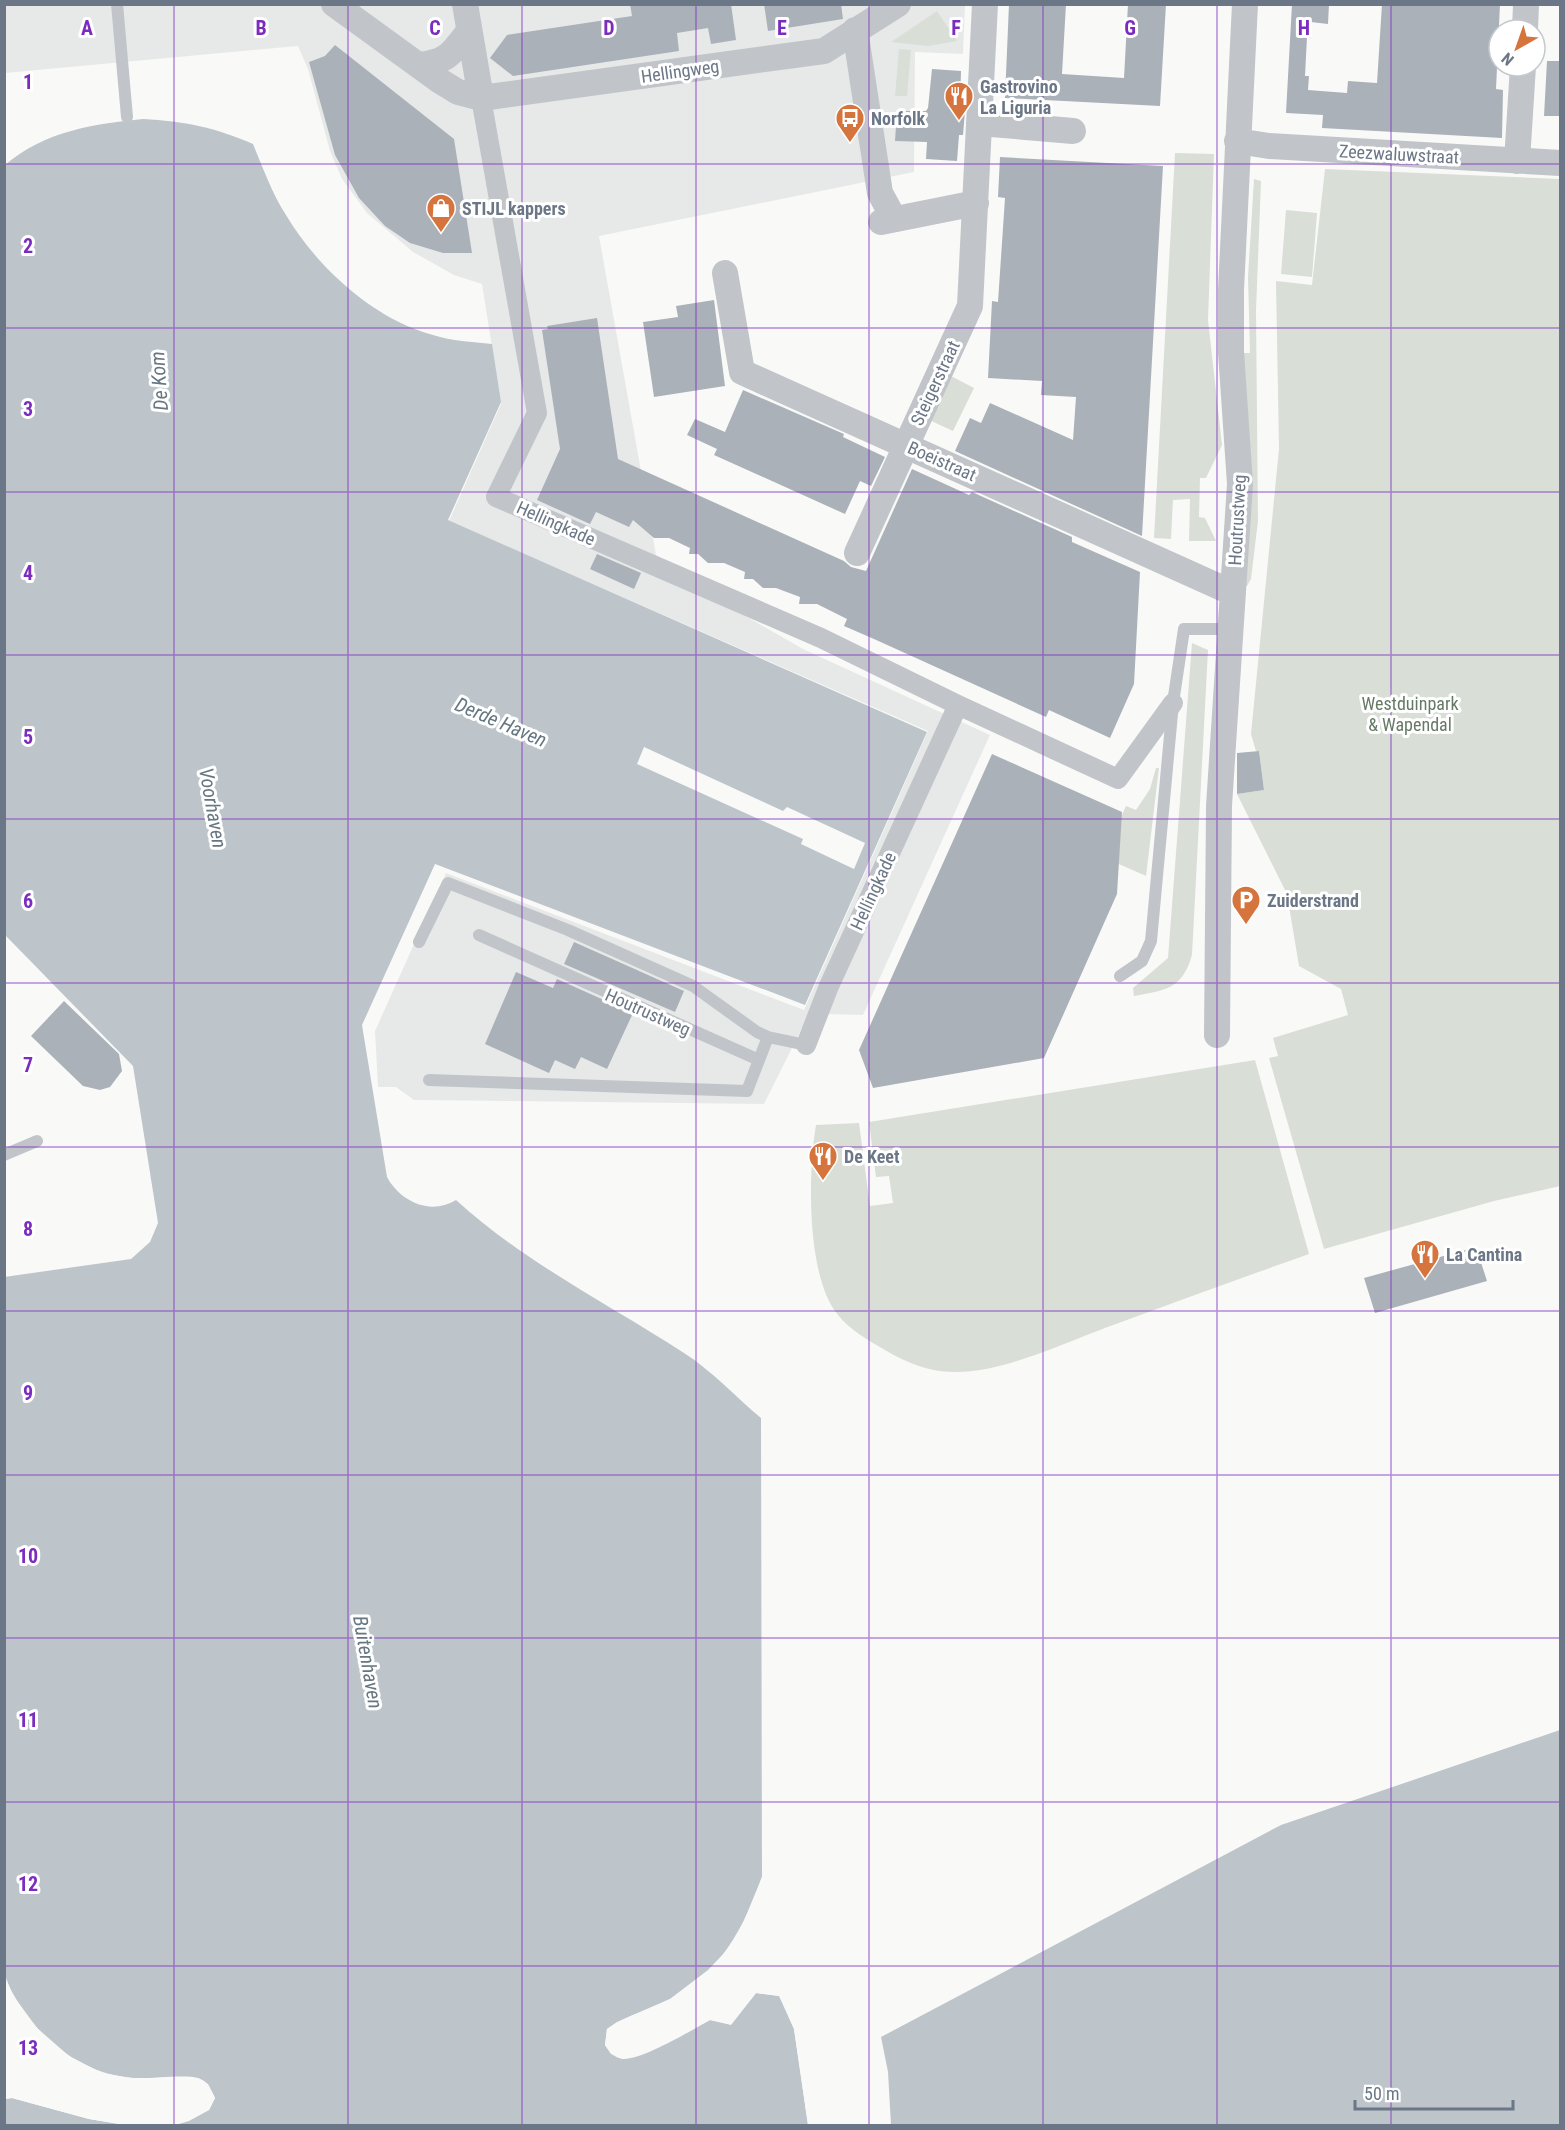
<svg xmlns="http://www.w3.org/2000/svg" width="1565" height="2130" viewBox="0 0 1565 2130" font-family="'Roboto Condensed',sans-serif">
<rect width="100%" height="100%" fill="#f9faf8"/>
<path fill="#e7e9e8" d="M5 5H965L963 54 915 52 914 172 599 236 658 566 803 649 990 735 863 1015 821 1014 802 1028 764 1104 414 1100 396 1087H378L375 1031 446 873 804 1010 928 731 449 521 501 404 482 284 454 275 413 252 367 213 342 179 330 151 308 69 298 46 5 73Z"/>
<path fill="#d9ded7" d="M937 11 957 41 928 46 891 42Z
M899 49 911 50 907 96H895Z
M1175 153 1214 154 1208 320 1222 445 1206 478H1200L1199 517 1205 518 1216 541H1189L1190 499 1173 500 1171 539 1154 538Z
M1325 169 1560 179V1186L1494 1201 1324 1249 1269 1058 1278 1056 1273 1038 1348 1015 1341 989 1299 966 1287 894 1237 794 1264 790 1259 751H1256L1251 734 1279 449 1276 281 1312 285Z
M1254 179 1261 181 1256 311 1258 521 1251 579 1247 586H1244C1250 508 1249 432 1243 353H1250L1248 277Z
M1286 210 1317 213 1312 277 1281 274Z
M949 375 974 388 953 431 927 419Z
M1192 643 1208 650 1192 955C1182 990 1165 990 1134 996L1133 988 1168 958Z
M1156 768H1159L1146 876 1103 857 1126 806 1136 810 1150 789Z
M1255 1060 1309 1254C1241 1278 1173 1303 1105 1328 1060 1345 1001 1373 953 1372 929 1372 905 1362 885 1350 868 1340 850 1330 838 1315 806 1277 808 1172 816 1125L859 1123 870 1206 893 1203 889 1176 876 1177 869 1122Z"/>
<path fill="#bdc5cb" d="M143 119C184 121 217 128 253 144 263 168 272 193 286 215 317 267 373 319 433 335 452 341 472 342 492 344L501 402 448 520 927 732 805 1005 435 864 362 1025 387 1177C400 1201 430 1216 456 1200 524 1262 607 1303 684 1353 711 1370 736 1397 761 1418L762 1877C745 1926 719 1975 670 1999 649 2010 627 2015 607 2029L605 2045C609 2051 614 2058 623 2059 642 2060 692 2030 710 2020L731 2024 756 1993 780 1996 794 2029 808 2125H175L209 2110 215 2098C211 2090 208 2081 198 2078 185 2074 150 2079 134 2078 74 2074 26 2028 4 1975V1277L131 1259 150 1242 158 1223 133 1066 5 935V165C45 131 93 124 143 119Z
M1560 1730V2125H891L888 2072 881 2037 1281 1825Z
M12 2098 89 2119 127 2125 5 2126V2099Z"/>
<path fill="#f9faf8" d="M644 747 783 811 787 807 865 843 854 869 801 844 803 839 637 764Z
M762 1415 765 1877 743 1930 731 1949 710 1972 671 2002 619 2024 610 2031 608 2044 613 2051 623 2056 636 2052 666 2040 709 2017 729 2021 755 1991 781 1993 797 2029 811 2126 808 2125 794 2029 779 1996 756 1993 731 2025 710 2020 667 2043 637 2055 623 2059 611 2054 605 2045 607 2029 617 2022 670 1999 708 1970 729 1948 741 1928 762 1877Z
M5 1975 12 1994 37 2028 69 2056 102 2073 130 2078H198L208 2084 215 2098 209 2110 189 2121 172 2126 207 2108 212 2098 206 2086 197 2081 154 2082 102 2075 68 2058 53 2047 25 2018 10 1995Z
M12 2095 90 2116 127 2123 130 2126 89 2119 12 2098 5 2099 4 2096Z"/>
<path fill="#abb1b8" d="M630 4H731L736 40 711 44 708 28 677 33 679 51 513 76 490 58 507 35 632 16Z
M764 4H841L843 19 768 31Z
M1009 4H1066L1062 74 1124 78 1128 4H1166L1160 106 1005 98Z
M1292 4H1329L1328 24 1311 22V38L1307 37 1305 76H1309L1308 90 1347 93 1348 81 1377 83 1382 4H1500L1496 89 1503 90 1502 138 1322 128 1323 115 1286 113Z
M335 45 454 139 472 253H443L410 243 385 226 359 198 335 155 309 62 325 56Z
M1547 61H1560V116H1544Z
M932 69 961 71 960 110 965 111 963 135H959L957 161 926 159 927 142 895 141 897 111H926L928 108Z
M1000 157 1163 166 1142 536 955 451 970 418 981 423 990 403 1073 440 1076 397 1041 395 1042 381 988 378 992 301 998 302 1005 198 998 197Z
M714 300 725 386 654 397 643 322 678 317 676 306Z
M597 318 618 459 844 561 851 567 866 571 912 469 969 495 972 492 1072 537V542L1140 572 1134 684 1110 738 1049 710 1046 717 874 639 844 626 847 619 817 604H799L800 597 776 588H763L753 579H744L745 572 724 563H708L698 554H689L690 548 669 538H654L633 520 629 527 596 512 590 524 537 500 560 449 542 330 548 329 547 326Z
M743 390 844 434 843 437 885 457 871 486 860 481 845 514 714 455 717 449 687 435 695 419 725 432Z
M597 554 641 573 634 589 590 569Z
M1259 751 1264 790 1237 794V753Z
M992 754 1122 812 1117 894 1044 1058 873 1088 859 1050Z
M574 942 684 991 675 1012 564 964Z
M516 972 553 988 557 979 633 1013 607 1069 581 1057 575 1069 555 1060 549 1073 485 1044Z
M64 1001 119 1054 122 1071 110 1087 100 1090 83 1086 31 1036Z
M1476 1247 1487 1281 1375 1313 1364 1278Z"/>
<g fill="none" stroke-linecap="round" stroke-linejoin="round">
<path stroke="#c1c5c9" stroke-width="12" d="M117 4 127 117
M479 935 759 1060 768 1037 806 1045
M419 942 448 883 568 930 693 986 757 1032 768 1037
M1120 976 1142 961 1151 941 1173 703 1184 629H1230
M429 1080 747 1091 759 1060
M4 1155 37 1141"/>
<path stroke="#c1c5c9" stroke-width="20" d="M481 98 537 413 496 497 821 638 958 705 1118 779 1173 703
M806 1045 829 986 958 705"/>
<path stroke="#c1c5c9" stroke-width="26" d="M334 4 440 81 458 92 481 98 465 4
M855 30 880 193 894 219
M1525 30 1526 4
M418 65C448 62 451 54 469 31
M481 98 824 51 898 4
M979 123 1073 131
M1237 141 1269 146 1560 163
M1517 161 1523 66
M881 222 976 203
M725 273 742 372 1233 593
M857 553 970 306 985 4
M1217 1035 1219 806 1240 484 1231 352V290L1245 4"/>
</g>
<path fill="none" stroke="#7b2cbf" stroke-width="1.5" stroke-opacity="0.55" d="M174 4V2126M348 4V2126M522 4V2126M696 4V2126M869 4V2126M1043 4V2126M1217 4V2126M1391 4V2126M4 164H1560M4 328H1560M4 492H1560M4 655H1560M4 819H1560M4 983H1560M4 1147H1560M4 1311H1560M4 1475H1560M4 1638H1560M4 1802H1560M4 1966H1560"/>
<defs>
<g id="restaurant-pin" transform="scale(1.5)"><path d="M0 17L-7.5 6A9.5 9.5 0 1 1 7.5 6Z" fill="#d5743d" stroke="#fff"/><path d="M-5-6h1v4h1v-4h1v4h1v-4h1v5L-1.5 .5V6h-2V.5L-5-1ZM5-6V6H3V1.5H1.5Q1.5-4 5-6Z" fill="#fff"/></g>
<g id="bus-pin" transform="scale(1.5)"><path d="M0 17L-7.5 6A9.5 9.5 0 1 1 7.5 6Z" fill="#d5743d" stroke="#fff"/><path d="M-5-6H5V4H4V6H2V4H-2V6H-4V4H-5ZM-3.5-4V0h7V-4ZM-3.5 1.2v1.5H-2V1.2ZM2 1.2v1.5H3.5V1.2Z" fill="#fff"/></g>
<g id="shop-pin" transform="scale(1.5)"><path d="M0 17L-7.5 6A9.5 9.5 0 1 1 7.5 6Z" fill="#d5743d" stroke="#fff"/><path d="M-5-2.5h2.3a2.7 3.5 0 0 1 5.4 0H5L5.5 6h-11ZM-1.5-2.5h3a1.5 2.3 0 0 0-3 0Z" fill="#fff"/></g>
<g id="parking-pin" transform="scale(1.5)"><path d="M0 17L-7.5 6A9.5 9.5 0 1 1 7.5 6Z" fill="#d5743d" stroke="#fff"/><path d="M-3.5-5.5H1a3.5 3.5 0 0 1 0 7H-1V5.5H-3.5ZM-1-3.4V-.6H.8a1.4 1.4 0 0 0 0-2.8Z" fill="#fff"/></g>
</defs>
<g fill-rule="evenodd">
<use href="#restaurant-pin" x="959" y="96"/>
<use href="#bus-pin" x="850" y="118"/>
<use href="#shop-pin" x="441" y="208"/>
<use href="#parking-pin" x="1246" y="900"/>
<use href="#restaurant-pin" x="823" y="1156"/>
<use href="#restaurant-pin" x="1425" y="1254"/>
</g>
<g text-anchor="middle" dominant-baseline="central" stroke-width="6" stroke-linejoin="round" paint-order="stroke">
<g font-size="18" fill="#6b7786" stroke="#fff">
<text transform="translate(680 71) rotate(-8)">Hellingweg</text>
<text transform="translate(1399 154) rotate(3)">Zeezwaluwstraat</text>
<text transform="translate(935 383) rotate(-65)">Steigerstraat</text>
<text transform="translate(942 461) rotate(24)">Boeistraat</text>
<text transform="translate(1237 520) rotate(-87)">Houtrustweg</text>
<text transform="translate(556 523) rotate(24)">Hellingkade</text>
<text transform="translate(873 891) rotate(-65)">Hellingkade</text>
<text transform="translate(648 1012) rotate(24)">Houtrustweg</text>
</g>
<g font-size="18" font-weight="bold" fill="#6b7786" stroke="#fff" text-anchor="start">
<text x="980" y="86">Gastrovino<tspan x="980" dy="21">La Liguria</tspan></text>
<text x="871" y="118">Norfolk</text>
<text x="462" y="208">STIJL kappers</text>
<text x="1267" y="900">Zuiderstrand</text>
<text x="844" y="1156">De Keet</text>
<text x="1446" y="1254">La Cantina</text>
</g>
<g font-size="18" fill="#667966" stroke="#fff">
<text x="1410" y="703">Westduinpark<tspan x="1410" dy="21">&amp; Wapendal</tspan></text>
</g>
<g font-size="20" font-style="italic" fill="#677781" stroke="#fff">
<text transform="translate(159 381) rotate(-94)">De Kom</text>
<text transform="translate(501 722) rotate(23)">Derde Haven</text>
<text transform="translate(213 808) rotate(80)">Voorhaven</text>
<text transform="translate(368 1662) rotate(80)">Buitenhaven</text>
</g>
</g>
<g font-size="20" text-anchor="middle" font-weight="bold" fill="#7b2cbf" stroke="#fff" stroke-width="6" stroke-linejoin="round" paint-order="stroke">
<text x="87" y="35">A</text>
<text x="261" y="35">B</text>
<text x="435" y="35">C</text>
<text x="609" y="35">D</text>
<text x="782" y="35">E</text>
<text x="956" y="35">F</text>
<text x="1130" y="35">G</text>
<text x="1304" y="35">H</text>
<text x="28" y="89">1</text>
<text x="28" y="253">2</text>
<text x="28" y="416">3</text>
<text x="28" y="580">4</text>
<text x="28" y="744">5</text>
<text x="28" y="908">6</text>
<text x="28" y="1072">7</text>
<text x="28" y="1236">8</text>
<text x="28" y="1400">9</text>
<text x="28" y="1563">10</text>
<text x="28" y="1727">11</text>
<text x="28" y="1891">12</text>
<text x="28" y="2055">13</text>
</g>
<rect width="1565" height="2130" fill="none" stroke="#6b7786" stroke-width="12"/>
<g transform="translate(1517 48) rotate(220)"><circle r="28" fill="#ffffff" stroke="#c4c9cf" stroke-width="1.5"/>
<path d="M0-4.5L10 22L0 15L-10 22Z" fill="#d5743d"/>
<text y="-9" font-size="16" font-weight="bold" text-anchor="middle" fill="#6b7786">N</text>
</g>
<path d="M1355 2100v9h158v-9" fill="none" stroke="#6b7786" stroke-width="3"/>
<text x="1364" y="2100" font-size="18" fill="#6b7786" stroke="#ffffff" stroke-width="4.5" paint-order="stroke">50 m</text>
</svg>
